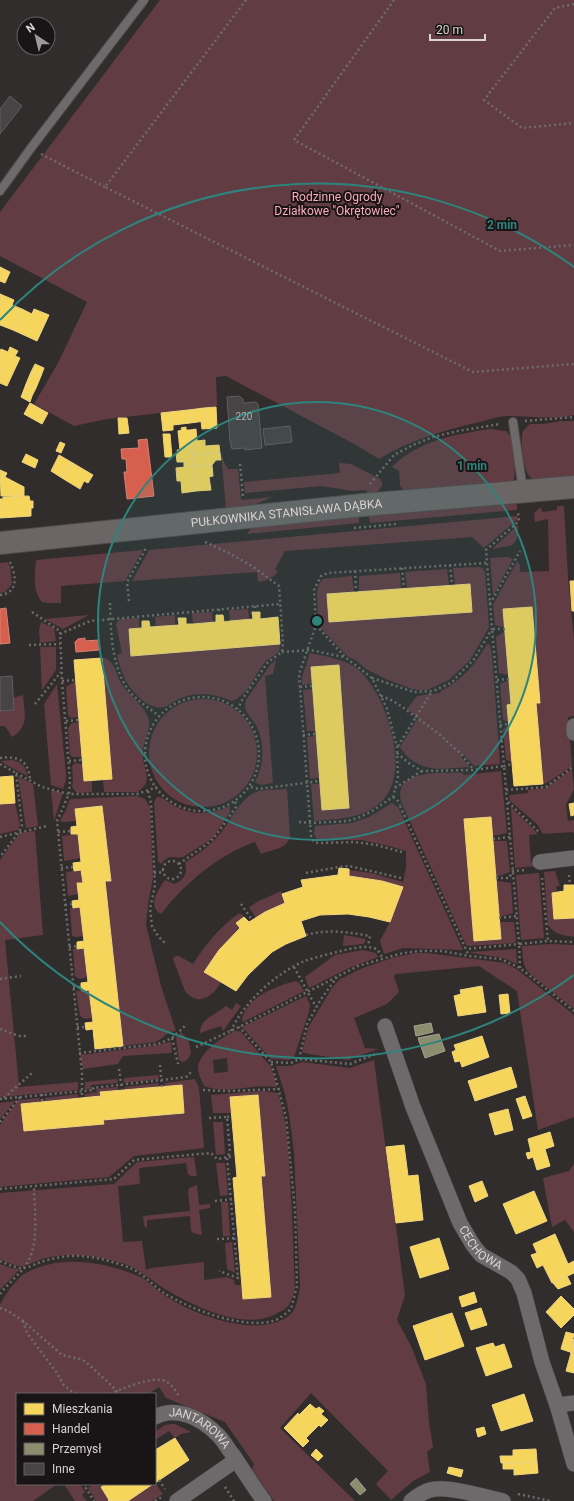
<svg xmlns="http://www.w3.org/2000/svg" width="574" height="1501" viewBox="0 0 574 1501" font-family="Roboto,sans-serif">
<rect width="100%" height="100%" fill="#322d2d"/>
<path fill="#623c43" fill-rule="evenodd" d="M160 0H574V415C552 420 529 416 507 416 498 416 488 420 480 422 444 430 410 440 379 459L356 445 226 376 216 377 217 406 204 408 107 419 74 426 34 404 58 363 87 302 0 256V212Z
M560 421H574V476L533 480C533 479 529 476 529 476 523 468 520 440 523 431 525 429 527 427 530 424H544Z
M490 429 506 431 512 438 515 468 514 480 510 482 404 490 400 486 399 471 392 467C418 441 455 434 490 429Z
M221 453 224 462 228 469H238L241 500 272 497 254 505 226 508Z
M339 463 351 464 380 479 382 482V486L378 491V495L368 496 367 491 366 490 353 491 321 486 245 493 244 482 340 473Z
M512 502 517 505V510L370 523 369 516Z
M557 506H564L568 578 574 640V716L568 717 572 766 547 783 543 784 536 703 540 702 532 607 503 609 505 628 495 625 493 605 517 561 520 565V572L549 571 548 519 535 522 534 513 541 507 542 512 557 510Z
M517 516 518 519 484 548 472 537 285 551 275 569 278 572C272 578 267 581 258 582L257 572 132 581 149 550Z
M359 517V523L247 534 253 526Z
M518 525C519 547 512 546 492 549Z
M143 550 125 581 61 586V603H48L42 602C32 591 35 573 36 560Z
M507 557 513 559 493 596 490 558Z
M7 562 10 566 12 584 5 592 0 593V563Z
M479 567 483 568 485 572 489 627 483 638 470 660 449 680 427 690H419L412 689 386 679 366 669 357 661 347 656 318 625 317 592 319 584 323 579 352 576 354 592 327 594 329 621 472 611 470 584 455 585 453 568Z
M447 569 449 585 407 588 405 572Z
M400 573 401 589 359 592V576Z
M248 609 249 620 230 621 229 610Z
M212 612 213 622 193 624 192 613Z
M89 615 63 629 45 619Z
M175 615V625L156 627 155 617Z
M139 618V628L129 629 132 656 280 644 279 652C275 655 270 658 266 661 254 674 250 694 232 701 214 694 199 691 181 698 175 700 170 705 165 707 149 711 133 693 126 681 122 673 119 664 117 655L122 653 116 624 120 619Z
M41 622 54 628 56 641 40 643 39 630Z
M505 631 509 675 499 673 496 637Z
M487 644 490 645 492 654 500 764 474 766 463 754 461 757 470 767C442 769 417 774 400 747L418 718 407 709 417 696 440 693 441 691C462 680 476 664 487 644Z
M40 647H56V670L42 690Z
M310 653C328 657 347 659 361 672 387 698 413 774 380 803 361 819 337 819 314 821L311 784H320L322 810 349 808 339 665 311 667 312 684 302 685V677Z
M102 658C115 659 116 674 121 683 129 696 145 705 149 720 151 729 142 743 143 756 143 765 149 774 146 783 145 786 141 789 138 792H104L103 780 112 779Z
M276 660 273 674 265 676 273 783 261 785 255 782C264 766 265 744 257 727 252 717 242 712 246 700L270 665Z
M509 680 511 704 507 705 508 722 503 720 500 684Z
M76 681 78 717 71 718 68 715 66 687Z
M57 684 66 774V780L63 789 51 785 44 704Z
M312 689 316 731H307L303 690Z
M23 695C24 713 30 726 12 737L5 726H0V711L14 710 13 698Z
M149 753a54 54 0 1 1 108 0a54 54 0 1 1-108 0Z
M72 723H79L81 757H73L70 755 68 728Z
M509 725 512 762 506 760 503 729Z
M316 736 319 778 310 779 307 737Z
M12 760C21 762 26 766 27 776L3 763 1 761Z
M75 763 82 764 84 781H92V792L77 793 72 787 73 781 72 766Z
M572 769 574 789 566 805 568 821 574 820V834L573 832 543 834 537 824 510 801 509 795 528 793V790L546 788Z
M501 771 507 833 493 836 491 817 464 819 474 941 501 939 500 922H514L516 941 513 943 469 946 466 945 402 804C390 769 441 773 462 773L464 775Z
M18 776 33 784 38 826 26 828Z
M287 789 290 837C287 849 271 850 261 854L255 842C218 855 185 883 161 914 147 906 158 890 165 880L174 884C184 880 188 874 185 863 196 855 209 847 218 836 230 823 239 799 256 792 263 789 279 790 287 789Z
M51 790 63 793 54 821Z
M137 796 145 799 150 807 153 878 148 904 146 925 161 986 176 1031 170 1032 156 1042 123 1046 105 881H111L102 807 75 809 76 821 64 822 60 821 67 808 69 801 71 799Z
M157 797C163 797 167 802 173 805 191 816 211 815 230 806V812L213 838 183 857C173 859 170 853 161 864L158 861 154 802Z
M15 803 20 825 18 830 0 834V804Z
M392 803 398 807 463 950 403 948 384 954 380 941 390 922 402 887 382 881 349 876V870L371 873 403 882 406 868V851L389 846 362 840H320L316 838 314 833 315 826 352 823 369 817Z
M511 807 538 834 529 835 531 863H537V866L515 868Z
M35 831 43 935 5 940 19 1087 78 1082V1090L0 1097V860L20 833Z
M78 834 81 858 64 861 62 836Z
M493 841H507L510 872 496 877Z
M81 870 83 883 77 884 78 894 68 896 66 872Z
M555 871 560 886H556L557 892 552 893 554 919 574 918V937C563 935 555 935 548 925L544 872Z
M539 873 544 938 521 940 516 875Z
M497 881 511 883 513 913 499 917Z
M281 891 285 903 256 918 249 907 257 902Z
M80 907 83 936 76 937 72 936 70 908Z
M238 914H242L244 917 236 923 240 928 219 950 204 972 221 982C213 997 198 1007 185 991L173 959 175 956H179L193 964C205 945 220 927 238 914Z
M344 935 365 939V942L363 944 343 946Z
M551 944 574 945V1009L530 974C522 966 523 957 522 946Z
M84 948 87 977 80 979 75 976 73 949Z
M516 949 517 964 504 958 472 953 470 952Z
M363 950 376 953 378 957 349 968 309 988 305 977 335 955Z
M417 953H427L505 963 518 970 574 1015V1117L538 1130 517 991 479 966 396 974 394 976 399 992 387 1004 354 1018 365 1048 378 1049 348 1060 309 1054 302 1052 308 1028 332 988 340 979 363 968 395 957Z
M296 981 299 983 304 991 243 1022 242 1019C248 997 275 986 296 981Z
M89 990 92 1018 85 1019 80 1016 76 991Z
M306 996 310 1005 309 1012 294 1057 289 1060 271 1059 242 1027Z
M236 1003 241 1006 223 1031 221 1026 200 1033C200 1018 216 1015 226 1006L232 1010Z
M234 1031H238L241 1032 271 1067 277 1087C253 1083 227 1095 204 1086 202 1081 198 1074 198 1068 199 1052 222 1038 234 1031ZM227 1058 228 1072 214 1073 213 1060Z
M181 1032 189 1041 191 1054 187 1060 183 1062 179 1060 176 1038Z
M171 1042 172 1053 123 1056 118 1064 83 1069 80 1055 152 1046Z
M374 1060 405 1295 397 1320 411 1346 426 1384 429 1423 433 1447 427 1452 430 1472 413 1481 391 1500 376 1484 388 1471 311 1393 280 1428 355 1501H274L252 1469 254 1464 225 1422 166 1398 159 1387 148 1394H17V1484H57L33 1501H0V1305C3 1298 7 1293 11 1287 15 1283 19 1277 24 1274 59 1254 102 1261 138 1276 144 1278 150 1284 155 1288 163 1295 172 1300 181 1305 208 1319 264 1338 291 1314 297 1308 299 1294 300 1285L294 1152 289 1114 285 1094 276 1066H291L302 1062 350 1068Z
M158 1075 159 1079 124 1083V1078Z
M117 1079 118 1083 91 1085V1089H85V1082Z
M195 1079 199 1088 204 1148 134 1156 109 1177 0 1187V1125L18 1100 40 1098 39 1102 21 1104 24 1131 104 1124 103 1120 184 1113 182 1085 164 1087 165 1083Z
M159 1083 158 1087 125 1090V1087Z
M118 1087V1091L101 1092V1096L85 1098V1094L97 1092 96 1089Z
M263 1091 278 1093C287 1122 289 1151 290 1181 293 1216 293 1252 295 1288 293 1294 292 1302 287 1307 285 1309 282 1311 279 1312 246 1333 196 1307 165 1289 153 1282 143 1272 130 1266 121 1262 110 1260 101 1258 83 1254 63 1254 46 1258 38 1260 31 1264 23 1266 16 1267 6 1262 0 1259V1193L114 1184 137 1162 194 1157 197 1176H191L188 1174 186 1163 139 1168 140 1184 118 1186 123 1242 142 1241 146 1270 151 1268 204 1262V1280L227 1277 234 1280 235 1285H242L243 1299 271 1297 261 1176 258 1095 230 1097 231 1113H213L211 1095Z
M78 1094V1098L45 1101V1098Z
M15 1101 0 1119V1103Z
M213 1122H223L225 1154 216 1155Z
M216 1163H225L228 1195 220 1196Z
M574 1164V1232L565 1220 552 1227 543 1178 569 1171Z
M197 1185 199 1205 210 1204V1208L199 1210 202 1235 193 1233 191 1230 190 1216 147 1220V1228L144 1226 143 1216 190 1211 188 1193 189 1188Z
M221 1202H228L230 1236H223Z
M232 1242 235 1273 227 1269 225 1243Z
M0 1264 11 1268 20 1269 0 1290Z
M171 1424H175L191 1432 181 1434 175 1438 169 1431 155 1440V1432L165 1425Z
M155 1483 163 1494 152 1501H128L153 1484H155Z
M64 1484H80L85 1492 82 1495 87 1501H75Z
M93 1484H106L101 1487 109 1500 108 1501H96L88 1488Z"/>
<path fill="#f6d55c" stroke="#eed480" d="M0 267 10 272 5 283 0 281Z
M0 294 14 300 12 305 22 309 13 330 0 325Z
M22 309 32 314 34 309 49 315 37 341 13 330Z
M10 347 18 351 15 356 20 358 7 386 0 383V351L1 349 8 352Z
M35 364 44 368 41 376 31 372Z
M31 372 41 376 36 388 26 384Z
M26 384 36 388 32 396 23 392Z
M23 392 32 396 30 402 21 397Z
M30 403 48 413 42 424 24 414Z
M216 407 217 428 202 429 201 421H205L204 408Z
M204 408 205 421 190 423 188 410Z
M188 410 190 423 173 425V430L163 431 161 413Z
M118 418H127L129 433 119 434Z
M186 427V430H190L194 466 184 467V462H177L176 453 178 452 177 450H180L178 431 182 430 181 428Z
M196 429 197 441 205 440V446L219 445 220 453 192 455 190 430Z
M163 434H170L172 457H165Z
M60 442 65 444 61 453 56 451Z
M220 453 221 460H216L212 465 194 466 192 455Z
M26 454 38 460 35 468 22 462Z
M59 455 71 462 62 478 51 471Z
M71 462 93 475 88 483 84 481 80 489 62 478Z
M212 465 213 476 209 477 211 490 196 491 194 466Z
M194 466 196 491 182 493 181 481H177L176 468Z
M0 470 7 473 5 477 24 487V496H1Z
M29 496 30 501H33V508H31V516L0 518V499H3V497Z
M570 581H574V611H572Z
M470 584 472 612 329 622 327 594Z
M532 607 540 703H536L543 784 514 786 507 705 511 704 503 609Z
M252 612H260V619L278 617 280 644 131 656 129 629 142 628V621H149L150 627 179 625 178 618H186V624H193L216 622V615H223L224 622 230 621 253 619Z
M102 658 112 779 84 781 74 660Z
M339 665 349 808 322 810 311 667Z
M13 776 15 803 0 804V777Z
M574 803V815L571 816 569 804Z
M102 806 111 881H105L123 1046 95 1049 93 1029 86 1030 85 1023 93 1022 89 990 82 991 81 987V983L88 982 84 948 77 949V942L84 941 80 907 73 908 72 901 79 900 77 883H83L81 870 74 871 73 863 81 862 78 834H71V827L77 826 75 809Z
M491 817 501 939 474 941 464 819Z
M339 868 349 869V876L382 881 403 887 390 922 369 917 348 914 320 915 301 921 306 936 286 944 272 952 248 975 236 991 204 972 219 950 240 928 236 923 244 917 249 922 265 912 285 903 282 894 303 887 301 880 338 875Z
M564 885H574V918L554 919 552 893 564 891Z
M482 986 486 1012 458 1016 454 996 461 994 460 990Z
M508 994 510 1013 501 1014 499 995Z
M482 1036 489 1057 462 1067 460 1061 455 1062 452 1052 456 1050 454 1045Z
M511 1067 517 1087 475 1101 468 1081Z
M182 1085 184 1113 103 1120 104 1124 24 1131 21 1104 101 1096 100 1092Z
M258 1095 265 1176H261L271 1297 243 1299 233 1178 237 1177 230 1097Z
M525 1096 532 1116 523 1119 516 1099Z
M508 1109 513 1130 495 1135 489 1114Z
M550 1132 554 1146 545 1149 550 1166 537 1170 533 1157 528 1159 526 1153 531 1152 528 1139Z
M404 1145 408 1176 418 1175 423 1220 396 1223 386 1147Z
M482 1181 488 1196 475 1202 469 1186Z
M534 1191 547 1221 516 1234 503 1204Z
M555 1234 568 1264 574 1261V1273L552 1283 543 1265 537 1268 531 1255 537 1253 533 1244Z
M439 1238 449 1269 420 1278 410 1247Z
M567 1276 571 1284 558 1289 553 1283Z
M474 1292 477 1302 462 1307 459 1297Z
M561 1296 574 1309V1315L561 1328 546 1312Z
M481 1308 487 1325 471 1330 465 1313Z
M452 1313 464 1346 445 1353 433 1319Z
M433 1319 445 1353 425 1360 413 1326Z
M566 1332 574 1334 570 1352 561 1349Z
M574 1339V1354L571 1353 570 1352Z
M493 1343 495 1347 504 1344 512 1367 486 1376 476 1348Z
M571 1353 574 1354V1373L566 1371Z
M524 1394 533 1421 501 1431 492 1405Z
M310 1404 316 1409 319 1407 324 1411 321 1414 328 1420 321 1427 319 1425 306 1438 309 1441 303 1447 284 1428 298 1413 299 1415Z
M484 1427 486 1434 478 1437 476 1429Z
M175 1438 189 1460 155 1483V1450Z
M316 1449 323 1456 318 1461 311 1455Z
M536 1449 537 1462 501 1463 500 1456H513V1450Z
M537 1462 538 1473 514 1475V1469H503V1463Z
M449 1467 463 1470 461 1477 447 1473Z
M106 1484H153L128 1501H108L109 1500 101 1487Z"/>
<path fill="#d6604d" stroke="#d78276" d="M147 439 154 496 127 499 124 472H127L126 459H122L121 449 139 448 138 440Z
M6 608 10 643 0 644V609Z
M85 638V641L99 640 100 650 76 652 75 642 78 639Z"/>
<path fill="#8c8c6e" stroke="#a3a18d" d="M431 1023 433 1032 416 1036 414 1026Z
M439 1034 445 1051 425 1058 418 1038Z
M356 1478 366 1490 360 1495 350 1484Z"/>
<path fill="#484344" stroke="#625e5e" d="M10 96 22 106 0 134V109Z
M239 396 243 399V403L256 402 258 404 262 448 245 450V448L232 449 230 441 227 397Z
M290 426 292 442 265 445 263 429Z
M12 676 14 710 0 711V677Z"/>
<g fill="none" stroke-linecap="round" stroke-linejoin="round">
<g stroke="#504b4c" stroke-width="10">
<path id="lane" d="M0 191 31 148 144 0
M513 422 523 490"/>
</g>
<g stroke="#504b4c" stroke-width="16">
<g id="street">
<path d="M574 726V733"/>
<path d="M540 862 574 858"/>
<path id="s1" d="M385 1026 413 1107 460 1223 473 1245 481 1255 511 1272 518 1279 524 1293 542 1362 557 1405 574 1464"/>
<path d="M557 1405 574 1403"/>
<path id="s2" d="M155 1417C177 1405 202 1419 218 1435 224 1441 228 1449 233 1455 243 1470 253 1486 264 1501"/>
<path d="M177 1501 236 1460"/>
<path d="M411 1501C416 1497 423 1492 430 1490 446 1485 486 1497 503 1501"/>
</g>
</g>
<g stroke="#504b4c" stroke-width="24">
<g id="secondary">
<path id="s3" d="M0 543 363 505 574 487"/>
</g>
</g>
<path stroke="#6f6b6c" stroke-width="2.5" stroke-dasharray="2 3" stroke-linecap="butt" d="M246 0 105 187 473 372 574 364
M394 0 294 140 500 251 574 245
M574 4 555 8 484 100 522 128 574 123
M41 154 105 187
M525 421 574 417
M240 464 243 497
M370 484 394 455 413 445 433 437 458 431 500 424
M354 528 397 524
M205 542 229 553 252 566 279 586 283 643 282 652 268 662 243 698 238 709
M450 565 452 585
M402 568 404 588
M355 571 356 592
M0 595C19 593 16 575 10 562
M129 601 127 582 146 548
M110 603C111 632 111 668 130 692 138 701 149 708 159 716
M490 604 520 551
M255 606 256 612
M219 609V615
M32 612 60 631 62 681 70 780 69 794 57 821 82 1073V1098
M505 629H492L504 766 512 764
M60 634 90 621 280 604
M29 645 60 644
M282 652 310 650 344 657
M372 678 414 692 433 691 451 683 474 659 492 629 486 550 519 521 518 513
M497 680 509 679
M62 681 75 680
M300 687 312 686
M381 696 389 699 398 704 438 733 462 755 473 769
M145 754a57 57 0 1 1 114 0a57 57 0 1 1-114 0Z
M35 704 61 672
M66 721 79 720
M500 725 509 724
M303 735 316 734
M398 746 432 691
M397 753 410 764 422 771 473 770 504 766 519 944 466 949
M0 758C19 756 28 760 30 780
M69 761 82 760
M0 764 16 773 22 825 19 832 0 857
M16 773 42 787 69 794H137L157 787
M251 787 259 789 319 781
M395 788 422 771
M506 790 546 787 574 766
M148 791 151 803 155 885 150 909 152 926 158 936 166 944
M393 797 398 801 400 805
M508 802 540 833
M400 806 469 956
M299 822 311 823 348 821 360 817 372 811 393 797 398 777 397 747 387 709 372 678 345 657 316 625
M58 832 71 831
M0 837 47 826
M493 839 510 837
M402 852 376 845 355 842 319 843 314 842 311 836 299 674 316 625 314 590 321 576 328 573 486 563
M163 870a9 9 0 1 1 18 0a9 9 0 1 1-18 0Z
M179 864 211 841 217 834 236 807 235 801
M61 868 74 867
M154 873 163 872
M306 873 339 867 349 866 401 878
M569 875 570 885
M496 878H509L513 871 526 870
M542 878 548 941
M241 904 252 920
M65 905 73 904
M499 918 517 916
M306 935C327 929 348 932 370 936L368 946
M69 947 77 946
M294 967 316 1007
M520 968 519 944 548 941 574 942
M0 979 21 976
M73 987H81
M77 1027H86
M0 1029 19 1036H28
M231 1031C243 1003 277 972 305 961 316 957 329 954 341 951 353 948 364 945 377 949L381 955 382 959
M172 1038 178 1064
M196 1047 239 1027 358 966 399 954 419 951H442L469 956 501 959 520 968 574 1011
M79 1053 158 1044 172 1038 187 1024
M299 1059 307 1024 321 999 337 977
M271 1062 291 1063 299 1059 350 1064 378 1053
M160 1065 162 1087
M119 1069 122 1090
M203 1090 229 1091 280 1089
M42 1094V1101
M4 1098 32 1073
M0 1099 94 1090 93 1088 186 1077 192 1071
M227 1117 231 1116
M209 1118 227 1117 230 1152 227 1158 238 1278 219 1271
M0 1122 21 1096
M0 1189 114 1179 134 1160 211 1153 217 1159 235 1156
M215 1201 235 1199
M217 1239 238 1238
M0 1261C7 1264 15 1268 23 1268 29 1268 35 1264 41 1262 50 1259 60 1257 70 1256 90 1255 112 1261 130 1268 143 1273 152 1285 164 1293 190 1309 245 1331 276 1320 282 1317 286 1313 291 1309L297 1286 295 1211 286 1117 271 1062 239 1027
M0 1294C7 1285 16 1277 23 1269 41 1247 34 1213 34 1187
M0 1308 8 1311 23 1321 62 1355 80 1359 86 1362 113 1387 119 1394
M23 1321 27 1333 57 1373 63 1384 71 1391 79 1394
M110 1394C121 1389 156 1374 167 1382 172 1385 176 1392 179 1396
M159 1480 165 1489
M86 1484 84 1485 94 1501
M225 1487 234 1501
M518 1494 551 1501
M155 1501 162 1497"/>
<use href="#lane" stroke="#6e6a6b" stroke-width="8"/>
<use href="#street" stroke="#6e6a6b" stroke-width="15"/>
<use href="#secondary" stroke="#6c6566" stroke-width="22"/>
</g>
<circle cx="317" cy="621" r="219" fill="#2d847d" fill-opacity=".12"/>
<g fill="none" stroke="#2d847d" stroke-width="2">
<circle cx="317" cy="621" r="219"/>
<path d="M574 975A437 437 0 0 1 0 922M0 320A437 437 0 0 1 574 267"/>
</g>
<g text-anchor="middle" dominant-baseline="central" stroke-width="4" stroke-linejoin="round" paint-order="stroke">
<g font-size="10" fill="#b6afb0">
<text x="244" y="416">220</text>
</g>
<g font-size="12" fill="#fbaaba" stroke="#191415">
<text x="337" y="197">Rodzinne Ogrody<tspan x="337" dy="14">Działkowe "Okrętowiec"</tspan></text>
</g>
<g font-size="12" fill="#dad3d4" stroke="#191415">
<text stroke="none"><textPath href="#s3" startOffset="288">PUŁKOWNIKA STANISŁAWA DĄBKA</textPath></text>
<text stroke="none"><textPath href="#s1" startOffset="244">CECHOWA</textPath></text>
<text stroke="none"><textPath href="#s2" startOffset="50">JANTAROWA</textPath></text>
</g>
</g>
<circle cx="317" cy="621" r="6" fill="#2d847d" stroke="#191415" stroke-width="2"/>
<g font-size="12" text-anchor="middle" font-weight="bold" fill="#2d847d" stroke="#191415" stroke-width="4" stroke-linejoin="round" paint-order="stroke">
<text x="502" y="229">2 min</text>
<text x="472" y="470">1 min</text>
</g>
<rect x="16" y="1393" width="140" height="92" fill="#191415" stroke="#666061"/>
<rect x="24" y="1403" width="20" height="12" fill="#f6d55c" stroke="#666061"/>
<text x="52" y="1413" font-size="12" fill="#dad3d4">Mieszkania</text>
<rect x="24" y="1423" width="20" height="12" fill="#d6604d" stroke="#666061"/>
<text x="52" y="1433" font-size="12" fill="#dad3d4">Handel</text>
<rect x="24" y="1443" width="20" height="12" fill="#8c8c6e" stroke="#666061"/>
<text x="52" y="1453" font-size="12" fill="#dad3d4">Przemysł</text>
<rect x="24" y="1463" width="20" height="12" fill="#484344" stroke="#666061"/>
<text x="52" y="1473" font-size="12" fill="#dad3d4">Inne</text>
<g transform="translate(36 36) rotate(325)"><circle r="19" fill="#191415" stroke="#666061"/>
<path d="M0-3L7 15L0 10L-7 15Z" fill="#9f999a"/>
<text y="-6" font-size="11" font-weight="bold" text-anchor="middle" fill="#dad3d4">N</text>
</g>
<path d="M430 34v6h55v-6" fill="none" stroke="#dad3d4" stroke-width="2"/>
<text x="436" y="34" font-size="12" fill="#dad3d4" stroke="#191415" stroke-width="3" paint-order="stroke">20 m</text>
</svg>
